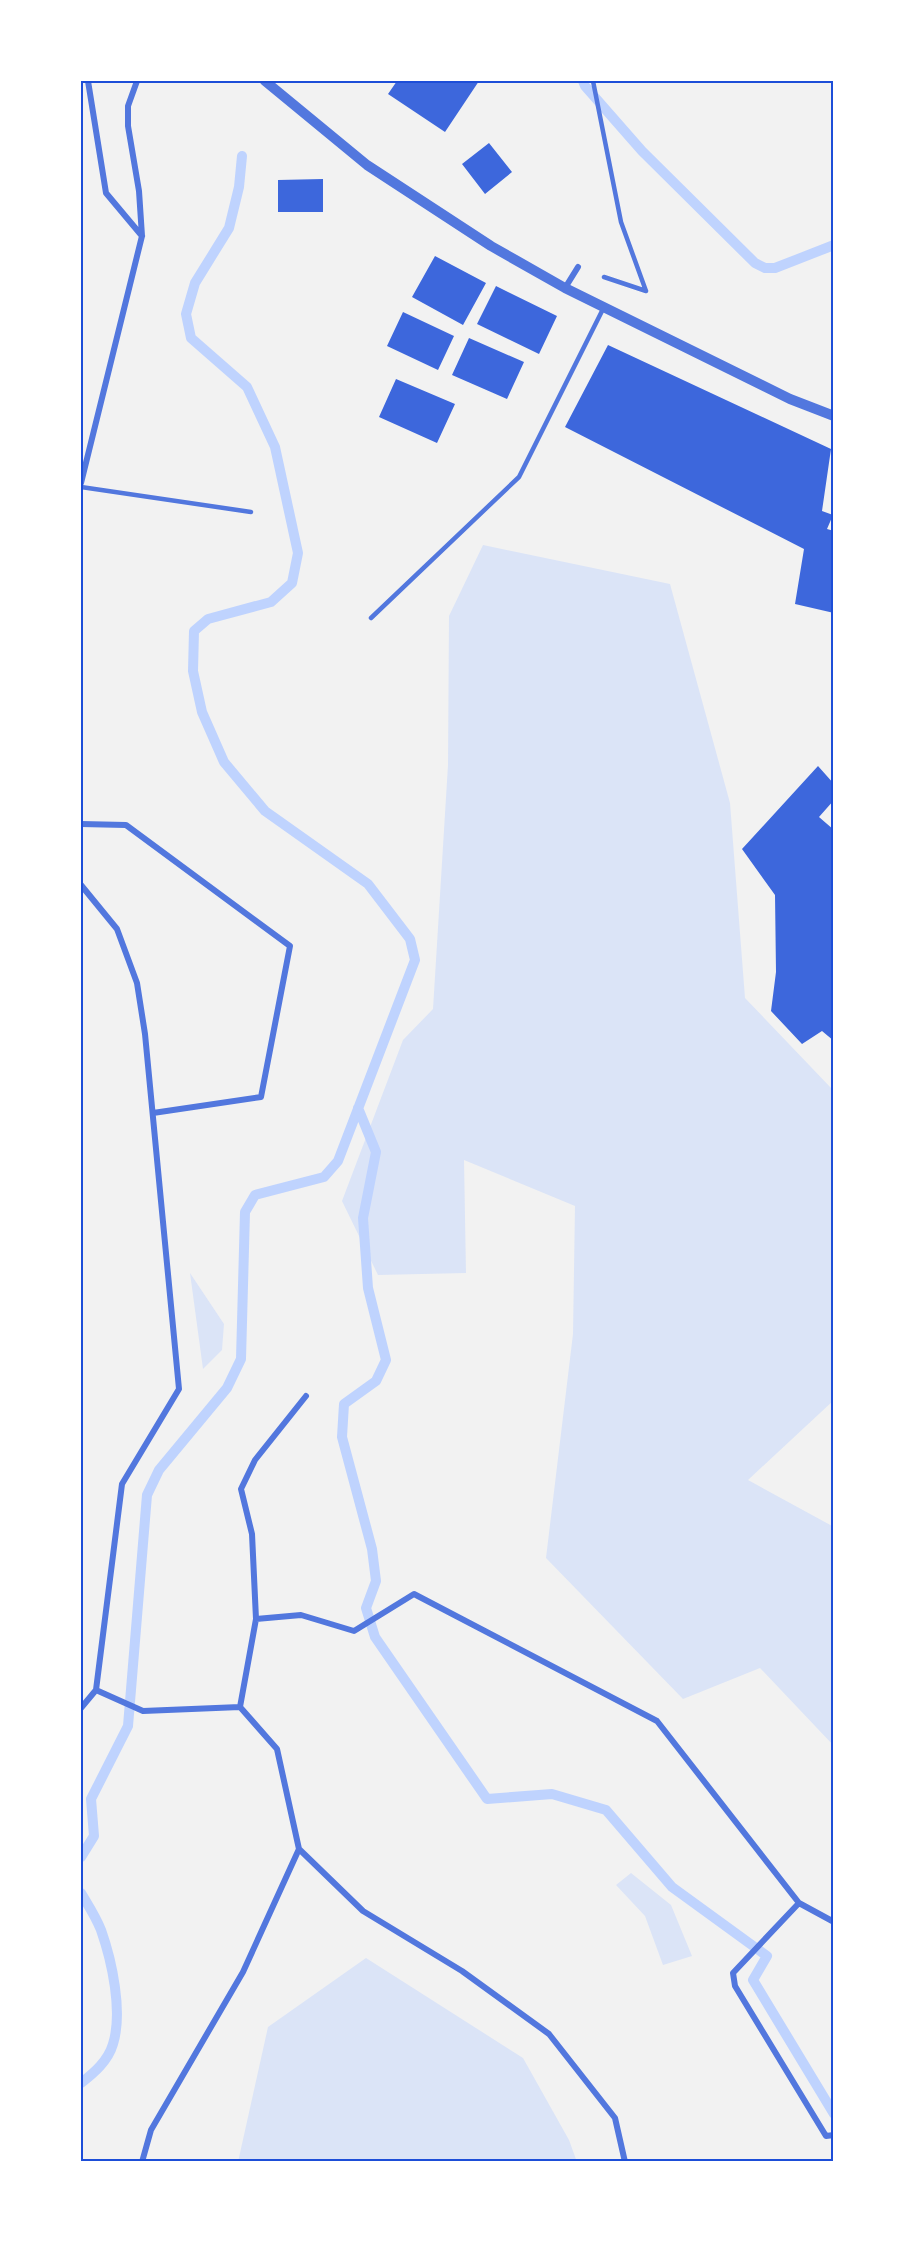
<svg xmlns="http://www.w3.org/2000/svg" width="915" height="2243" viewBox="0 0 915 2243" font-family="'Noto Serif',serif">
<rect width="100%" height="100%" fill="#f2f2f2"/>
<path fill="#dbe4f7" d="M483 545 670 584 730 803 745 998 832 1089 834 1088V1400L748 1480 834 1527V1746L760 1668 683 1699 546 1558 573 1334 575 1206 464 1160 466 1273 378 1275 342 1201 403 1040 433 1009 448 765 449 616Z
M190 1273 224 1324 222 1350 203 1369Z
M631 1873 671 1905 692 1956 663 1965 645 1916 616 1885Z
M366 1958 523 2058 569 2140 577 2162H238L268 2027Z"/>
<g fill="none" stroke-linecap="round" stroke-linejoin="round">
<path stroke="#bfd3fe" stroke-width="10" d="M583 81 585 86 642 151 755 263 765 268H775L834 245
M358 1108 376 1152 363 1218 368 1288 386 1360 376 1381 344 1404 342 1437 372 1549 376 1581 366 1608 375 1637 487 1799 552 1794 606 1810 672 1887 767 1956 753 1980 834 2114
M81 1857 94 1836 91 1799 128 1726 147 1495 159 1470 227 1388 241 1359 245 1212 255 1195 324 1177 338 1161 415 960 410 939 368 884 265 811 224 762 202 712 193 671 194 631 208 619 271 602 292 583 298 553 275 447 247 387 191 338 186 314 195 283 229 228 239 187 242 156
M81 1893C88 1905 96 1917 101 1930 112 1961 123 2012 113 2044 108 2061 94 2073 81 2083"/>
</g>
<path fill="#3d67dc" d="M397 81H479L445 132 388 94Z
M489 143 512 172 485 194 462 164Z
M323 179V212H278V180Z
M435 256 486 283 463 325 412 297Z
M496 286 557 316 539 354 477 324Z
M403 312 454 336 438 370 387 346Z
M469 338 524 362 507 399 452 375Z
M608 345 831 449 822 511 833 515 827 529 834 531V613L795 604 804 549 565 427Z
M396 379 455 404 437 443 379 417Z
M818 766 834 784V800L819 817 834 830V1041L822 1031 802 1044 771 1011 776 972 775 895 742 849Z"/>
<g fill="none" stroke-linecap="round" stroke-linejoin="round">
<path stroke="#5277de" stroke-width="4.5" d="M593 81 621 222 646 291
M604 277 646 291
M81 487 251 512
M371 618 519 477 604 307"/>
<path stroke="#5277de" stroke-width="6" d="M88 81 106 193 142 236
M565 288 578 267
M81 483 142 236 139 191 128 126V106L137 81
M81 824 126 825 290 946 261 1097 153 1113
M81 885 117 929 137 983 145 1034 179 1389 122 1484 96 1690 81 1708
M256 1619 252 1534 241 1489 255 1460 306 1396
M96 1690 143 1711 240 1707 256 1619 301 1615 354 1631 414 1594 657 1721 799 1903
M240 1707 277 1749 299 1849 363 1911 462 1971 549 2034 615 2118 625 2162
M834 1922 799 1903 733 1973 735 1986 826 2136 834 2135
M142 2162 151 2130 243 1972 299 1849"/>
<path stroke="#5277de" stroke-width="10" d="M265 81 367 165 491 246 565 288 790 399 834 416"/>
</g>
<rect width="915" height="2243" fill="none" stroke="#ffffff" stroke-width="165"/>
<rect x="82" y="82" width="750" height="2078" fill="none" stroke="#1d4ed8" stroke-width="2"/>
</svg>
